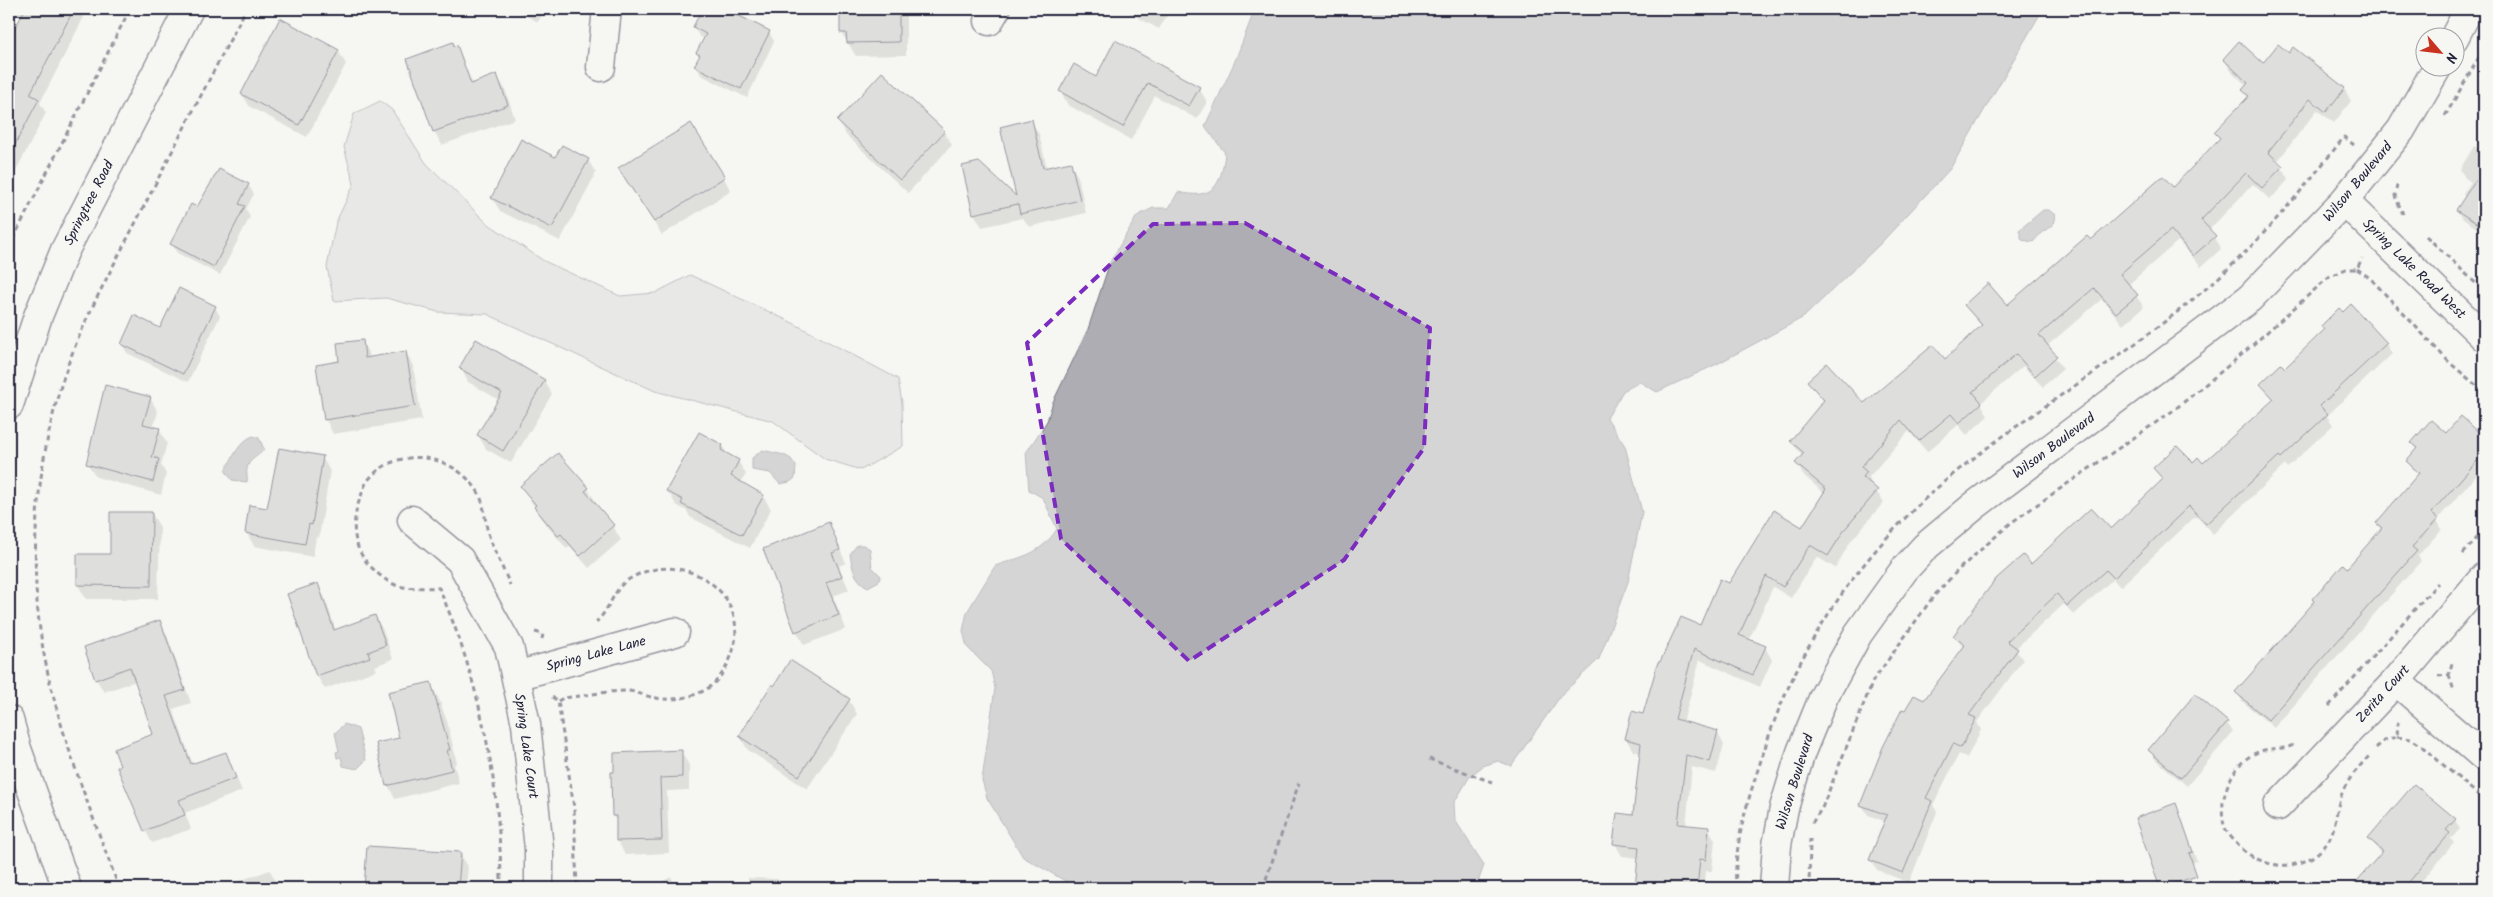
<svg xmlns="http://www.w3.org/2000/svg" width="2493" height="897" viewBox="0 0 2493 897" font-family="Kalam,sans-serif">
<rect width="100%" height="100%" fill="#f6f6f2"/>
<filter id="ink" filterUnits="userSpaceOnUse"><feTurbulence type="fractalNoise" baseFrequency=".02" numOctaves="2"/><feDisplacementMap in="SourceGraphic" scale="10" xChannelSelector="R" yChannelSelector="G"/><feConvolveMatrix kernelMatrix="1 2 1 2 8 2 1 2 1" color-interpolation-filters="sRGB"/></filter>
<g filter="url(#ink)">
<path fill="#d7d7d7" stroke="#7c7c89" d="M380 101 392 110 426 163 487 223 544 261 620 296 655 293 690 275 793 323 898 379 902 403 903 446 861 470 825 459 773 421 655 391 487 314 438 312 386 298 334 301 327 267 336 222 354 184 344 147 354 114Z"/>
<path fill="#adadb3" stroke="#757583" d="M1255 9H2043L1950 169 1880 244 1804 317 1717 364 1657 392 1640 382 1623 391 1607 418 1625 446 1642 512 1628 582 1599 659 1562 694 1511 766 1498 761 1483 766 1470 776 1454 803 1455 820 1484 865 1476 888H1089L1067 882 1023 857 987 798 982 780 995 688 991 671 967 647 963 631 967 612 995 566C1023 556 1040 555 1057 529L1043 498 1029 490 1026 453 1047 421 1053 402 1088 329 1110 262 1137 216 1153 208H1169L1178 192C1213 200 1221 187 1225 153L1205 126 1235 61Z
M2043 210H2049L2055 215 2053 225 2041 233 2033 242 2022 240 2019 230Z
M253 436 259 438 264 449C259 457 248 459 247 469 246 473 248 478 247 482L232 480 225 470C233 458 239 441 253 436Z
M762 450 784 455 791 459 796 466 795 478 790 482 780 484 770 473 752 470V458Z
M857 545H864L870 549 872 567 881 576 879 581 868 587C855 581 852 568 850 554Z
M344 724 358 729 366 760 357 769 343 766 341 757 337 758 336 752 339 751 335 733Z"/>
<path fill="#0003" fill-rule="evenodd" d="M15 9H88L40 103 46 113 9 184V63L11 58 9 43 22 18Z
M355 9H369L366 15Z
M513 9H545L538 22Z
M703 9H723L769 32 774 41 747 98 701 75 696 66 700 57 698 53 705 39 699 36 694 27Z
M841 9H906V55L856 56 841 32Z
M1122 9H1171L1159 29Z
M1116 41 1199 88 1207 102 1197 119 1155 96 1131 140 1068 105 1060 91 1096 78Z
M454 47H456L464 61 473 85 497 76 505 89 515 119 442 145 434 131ZM459 53 463 58 474 90 472 91Z
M338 51 346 64 307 137 250 107 242 94Z
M2289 54 2344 88 2351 101 2334 123 2317 110 2277 162 2289 179 2270 200 2253 184 2209 230 2221 249 2201 267 2178 241 2128 285 2144 307 2123 325 2102 299 2047 346 2063 369 2043 387 2023 366 1981 403 1988 416 1967 435 1958 425 1927 452 1909 431 1869 477 1872 486 1884 502 1851 541 1835 568 1817 557 1791 598 1773 587 1749 640 1765 647 1772 660 1760 687 1700 660 1683 723 1717 732 1724 745 1716 773 1692 767 1686 826 1708 828 1715 840 1712 871H1706L1705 888H1636L1639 858 1622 856 1615 844 1634 816 1641 753 1633 751 1626 739 1644 715 1661 664 1700 627 1729 585 1802 529 1825 494 1803 475 1796 463 1802 456 1791 441 1824 402 1809 381 1864 405 1944 360 1982 327 1965 305 2007 306 2091 242 2173 189 2220 140 2216 132 2248 99 2243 90 2247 86 2231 71 2224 59 2263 65Z
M838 121 944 132 952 145 908 193 846 135Z
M1031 121 1039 134 1047 168 1070 163 1078 177 1086 213 1029 227 1023 218 982 227 974 214 1018 200Z
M2474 146 2484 153V233L2463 219 2457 210 2465 197 2463 194 2471 182 2465 178 2460 169Z
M556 159 588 160 596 173 560 241 500 211 492 198Z
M724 178 731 191 662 235 627 182Z
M248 185 254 194 246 209 250 217 220 275 177 253 172 244 198 209Z
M215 307 220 316 188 382 127 353 122 344Z
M362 341 371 358 406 352 413 366 422 420 333 434 326 420 317 366 341 362Z
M2386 344 2392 354 2327 416 2333 425 2287 468 2285 465 2213 534 2196 516 2120 587 2113 579 2074 615 2064 604 2015 649 2023 660 1977 722 1981 730 1967 758 1959 754 1933 805 1937 812 1909 883 1877 870 1871 860 1886 822 1868 815 1862 805 1906 712 1924 701 1964 649 1955 636 2031 565 2110 531 2163 481 2155 469 2192 463 2203 465 2274 401 2262 384 2285 370Z
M461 368 544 380 552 394 511 463 486 449 478 435 499 400 468 382Z
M150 398 158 412 153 428 159 429 167 443 161 465 166 474 161 495 96 477 88 464Z
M2461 417 2484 438V467L2437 520 2442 529 2418 556 2421 561 2274 728 2242 701 2237 692 2382 531 2377 523 2418 475 2407 461 2417 451 2412 443 2446 435Z
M699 434 723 446 727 455 738 461 746 474 741 483 763 496 771 509 750 548 690 517 687 511 676 505 668 491Z
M322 457 330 471 319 538 316 537 313 557 254 546 246 532Z
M522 486 588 489 596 502 594 504 613 526 621 540 589 568 570 546 567 549 543 521Z
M152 514 160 527 158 599H86L78 585V555H111Z
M829 524 846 563 839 566 849 590 833 596 846 629 804 645 797 632 764 550Z
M317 584 325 598 336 631 375 617 383 630 393 659 375 666 377 670 325 689 317 676Z
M160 622 167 635 191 703 173 709 193 765 226 753 242 791 185 813 191 829 152 843 145 830 155 735 136 681 104 692 96 679Z
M430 683 438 697 447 721 457 763 454 764 459 783 395 799 388 785 400 739Z
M2196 696 2227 723 2233 732 2187 786 2155 759 2150 750Z
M849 700 857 714 807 789 748 750 740 737Z
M681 752 689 765V790L667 791 669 853 625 855 618 841 617 822 613 816Z
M2175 805 2197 861 2158 873Z
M2455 820 2460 829 2451 839 2454 843 2416 888H2353L2382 854 2370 839Z
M368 848 460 853 468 867 466 888H365Z
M270 870 279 888H219Z
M671 877 678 888H649Z
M748 878 778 879 783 888H748Z"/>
<path fill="#c2c2c4" stroke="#22223b" d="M25 9H74L30 94 39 99 9 156V40Z
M702 9H725L770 31 741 89 694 66 700 55 696 53 706 34 693 27Z
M840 9H899V42L847 43 846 33H840Z
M280 18 339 50 299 125 241 94Z
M1115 40 1200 87 1189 106 1148 83 1123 127 1059 91 1074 64 1096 77Z
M2239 41 2263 63 2278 44 2289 53 2293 47 2345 88 2326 112 2310 99 2268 152 2283 166 2262 188 2246 173 2201 220 2216 236 2193 256 2171 230 2120 274 2138 295 2116 313 2094 288 2039 335 2057 356 2035 376 2016 354 1973 392 1982 403 1959 423 1951 414 1919 441 1901 420 1861 467 1867 472 1863 477 1878 490 1845 529 1828 556 1810 545 1783 587 1766 576 1739 635 1766 646 1753 675 1694 649 1675 719 1718 731 1710 762 1686 755 1678 824 1709 827 1706 860 1700 859 1697 888H1635L1639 847 1613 844 1617 813 1633 815 1641 743 1625 739 1632 711 1643 714 1658 662H1660L1681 617 1700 625 1720 579 1729 583 1774 510 1802 527 1826 489 1795 463 1804 453 1790 441 1824 400 1807 381 1827 363 1864 403 1933 345 1945 359 1982 325 1964 305 1988 283 2007 305 2087 236 2091 240 2163 176 2173 187 2220 138 2214 132 2249 96 2242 90 2248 83 2223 59Z
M453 42 454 46 457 45 471 84 497 74 508 105 433 132 407 59Z
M882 72 945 131 900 180 837 121Z
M1032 119 1043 168 1071 162 1080 200 1020 214 1018 204 973 214 962 166 979 162 1016 196 1000 127Z
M691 123 725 177 654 222 618 168Z
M521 139 555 157 562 145 589 159 552 228 491 198Z
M2484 167V228L2456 210Z
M219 169 249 184 239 204 245 206 214 267 170 244 191 204 197 207Z
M179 288 216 306 183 374 121 344 134 315 160 328Z
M2351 304 2387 343 2320 406 2328 414 2281 458 2279 456 2206 524 2189 506 2114 578 2106 570 2067 606 2057 594 2007 641 2018 649 1969 715 1976 718 1961 748 1953 744 1926 798 1932 801 1903 873 1869 860 1887 815 1860 805 1883 747 1902 709 1905 710 1914 695 1924 700 1965 645 1953 636 1996 579 2023 555 2031 564 2091 508 2111 529 2163 479 2153 468 2177 446 2193 462 2198 457 2203 463 2274 399 2260 384 2281 364 2285 368 2324 330 2321 326 2339 308 2343 312Z
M476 339 545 380 503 451 477 435 502 393 459 368Z
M363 340 365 358 406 351 415 406 324 420 316 365 339 361 337 343Z
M105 385 151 397 143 424 160 428 152 457 159 459 153 482 86 464Z
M2461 416 2484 437V453L2431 513 2438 519 2412 547 2417 551 2268 720 2235 692 2315 601 2313 599 2343 564 2347 568 2382 528 2376 523 2419 473 2406 461 2417 448 2411 443 2431 420 2446 433Z
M699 432 723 445 721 450 739 460 731 476 764 495 742 535 681 504 683 500 666 491Z
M279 448 323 456 312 525 309 524 305 544 245 533 249 505 267 508Z
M558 453 589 488 585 491 614 525 580 556 561 534 558 536 534 507 536 505 520 486Z
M110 512H152L151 586 77 585V554H110Z
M829 522 840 550 832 553 842 576 826 583 839 615 795 632 763 549Z
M318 583 334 630 375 615 386 645 368 652 370 657 316 676 287 594Z
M160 620 185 690 166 696 191 764 226 752 236 778 179 800 185 815 144 831 117 767 120 766 114 749 153 734 130 667 95 680 84 647Z
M790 660 850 699 799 776 739 736 772 684 774 686Z
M431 682 450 750H447L452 770 386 786 376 743 399 738 388 692Z
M2195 694 2228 722 2181 778 2148 750Z
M682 750V777L660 778 662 840 616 841V816H612L611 772H614V753Z
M2414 784 2456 819 2446 830 2450 833 2404 888H2351L2383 851 2368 838Z
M2176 803 2193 852 2189 853 2197 876 2160 888 2135 818Z
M367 846 461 852 458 888H364Z"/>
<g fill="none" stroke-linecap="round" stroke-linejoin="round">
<g stroke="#22223b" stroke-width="31">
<path id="minor" d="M989 21 996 9
M2454 38 2469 9
M601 67 607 9
M2344 201 2484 337
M9 405 38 316 65 250 189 9
M412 520 460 560 509 647 526 724 539 849V888
M516 676 675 632
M2396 681 2484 757
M9 720 17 749 67 888
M2278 806 2396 681 2484 577
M1774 888 1777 845 1784 808 1801 752 1824 696 1858 634 1904 570 1925 547 1974 506 2250 298 2344 201 2401 130 2437 68"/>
</g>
<path stroke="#22223b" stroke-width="3" stroke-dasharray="5 4" stroke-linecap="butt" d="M2445 116 2482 52
M2397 185 2395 196 2403 214
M2426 236 2484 291
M9 247 130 9
M2357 269 2370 278 2449 362 2484 392
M2463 554 2484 530
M535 632 543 634 542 639
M2449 675 2454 691
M2438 676 2449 675 2452 663
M552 697 558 701 574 808 577 888
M558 701 563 698C584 696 606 691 627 691 636 691 647 697 656 698 669 701 689 698 701 692 715 686 724 673 730 659 758 593 679 543 625 582 614 590 608 612 596 622
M2329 706 2438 583
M2397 737 2411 739 2419 744 2484 800
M2293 745C2287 749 2278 748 2271 749 2258 750 2246 757 2238 767 2226 782 2218 809 2225 828 2227 833 2233 839 2236 843 2256 865 2289 874 2315 855 2340 837 2332 815 2343 791 2349 777 2360 766 2370 755
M2376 748 2385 740 2397 737 2398 722
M1429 759 1492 782
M1812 823 1822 808 1873 681 1933 597 1959 569 2012 522 2174 410 2239 357 2330 276 2346 269H2357L2362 258
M9 885 10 888
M119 888C88 802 50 713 39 622 30 546 38 463 60 389 77 331 108 276 136 222 172 151 209 80 246 9
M501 888C501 786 480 681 439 588 427 587 410 589 398 586 387 582 378 574 370 566 351 546 351 521 361 496 363 491 365 483 369 479 398 446 448 453 474 486 485 499 484 517 488 533 494 551 503 568 510 585
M1263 888 1299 783
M1736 888C1733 842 1750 794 1764 751 1800 636 1874 534 1970 461 2051 398 2140 347 2217 279 2263 238 2306 186 2344 137L2354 145
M1809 888 1810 839"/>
<use href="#minor" stroke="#f6f6f2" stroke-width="28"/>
</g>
</g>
<path d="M0 0H2493V897H0ZM1245 223 1430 328 1424 448 1344 560 1189 661 1061 539 1027 343 1153 224Z" fill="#f6f6f2" fill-opacity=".55" fill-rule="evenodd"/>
<path fill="none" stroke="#7b2cbf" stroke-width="4" stroke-dasharray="10 6" stroke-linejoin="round" d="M1245 223 1430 328 1424 448 1344 560 1189 661 1061 539 1027 343 1153 224Z"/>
<g text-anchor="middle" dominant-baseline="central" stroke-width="4.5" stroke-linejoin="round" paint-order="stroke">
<g font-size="14" fill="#22223b" stroke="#f6f6f2">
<text transform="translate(2358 182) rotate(-50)">Wilson Boulevard</text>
<text transform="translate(89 203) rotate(-63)">Springtree Road</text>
<text transform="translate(2414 269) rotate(44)">Spring Lake Road West</text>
<text transform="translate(2054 446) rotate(-37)">Wilson Boulevard</text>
<text transform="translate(596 654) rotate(-15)">Spring Lake Lane</text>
<text transform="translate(2383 694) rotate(-48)">Zerita Court</text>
<text transform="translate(526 746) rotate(82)">Spring Lake Court</text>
<text transform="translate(1795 782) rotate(-73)">Wilson Boulevard</text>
</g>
</g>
<rect width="2493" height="897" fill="none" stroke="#f6f6f2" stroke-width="30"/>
<rect x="15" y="15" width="2463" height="867" fill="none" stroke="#22223b" stroke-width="2" filter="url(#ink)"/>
<g transform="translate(2440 52) rotate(118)"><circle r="24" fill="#f6f6f2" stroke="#a1a1a9"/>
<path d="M0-4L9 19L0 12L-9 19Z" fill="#c8321e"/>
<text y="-8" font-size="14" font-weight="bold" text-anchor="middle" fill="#22223b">N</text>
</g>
</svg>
